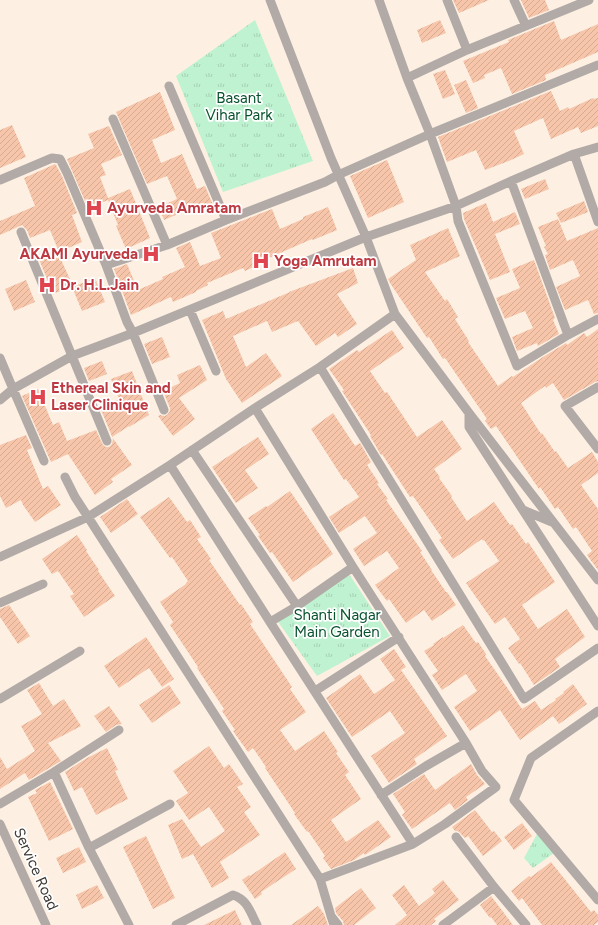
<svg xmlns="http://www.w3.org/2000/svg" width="598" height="925" viewBox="0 0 598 925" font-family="Figtree,sans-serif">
<defs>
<pattern id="park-tufts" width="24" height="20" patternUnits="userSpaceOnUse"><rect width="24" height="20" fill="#bff2d0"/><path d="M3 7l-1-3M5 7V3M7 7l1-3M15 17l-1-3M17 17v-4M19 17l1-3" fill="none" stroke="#a5d0b3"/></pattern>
<pattern id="building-hatch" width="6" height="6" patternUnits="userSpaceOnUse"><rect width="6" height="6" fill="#f7c6aa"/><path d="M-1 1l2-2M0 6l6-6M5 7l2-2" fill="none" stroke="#d5ab93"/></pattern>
</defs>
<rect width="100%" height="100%" fill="#fdf0e2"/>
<path fill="url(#park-tufts)" d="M255 20 313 161 223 192 176 76Z
M349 574 390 636 317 676 276 619Z
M537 834 554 853 533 868 524 858Z"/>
<path fill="url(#building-hatch)" d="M453 0H489L459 13Z
M521 0H545L549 10 529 18Z
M440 20 446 33 422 43 417 30Z
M554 21 561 40 598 24V52L545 75 546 80 512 94 501 68 484 75 485 78 473 83 463 61 509 42 508 40Z
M445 70 455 94 443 99 433 74Z
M466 80 478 108 466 113 454 85Z
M551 91 560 111 568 107 569 109 593 98 594 99 598 98V126L581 133 578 127 551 139 543 118 514 131 524 154 511 160 485 170 476 150 447 162 438 137Z
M160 92 175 130 152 140 161 163 182 154 197 189 205 186 213 205 194 213 192 208 164 220 159 207 177 199 167 176 147 184 116 112Z
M12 125 26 157 0 168V130Z
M109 126 122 155 101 164 106 175 100 177 108 198 130 189 150 238 126 249 116 226 118 225 108 200 88 208 67 159 94 148 88 134Z
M387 160 404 202 368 218 350 176Z
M55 164 56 165 62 176 77 213 72 215 82 242 59 252 50 230 30 238 27 230 22 225 0 235V221L35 206 24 178Z
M545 179 549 189 525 199 521 189Z
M584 201 588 212 561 223 556 213Z
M486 203 493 222 515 212 520 224 495 234 510 272 490 280 464 219 463 213Z
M328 207 337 230 313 240 312 239 264 260 265 262 245 271 243 268 207 283 208 285 196 291V292L173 302 171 297 131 315 114 269 127 264 138 290 163 279 162 277 185 267 176 248 190 242 200 266 221 258 211 233 272 209 280 229 303 219V217Z
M558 219 567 241 598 228V313L594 314 588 300 565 310 556 287 580 276 573 260 550 270 545 255 548 254 544 247 546 246 538 227Z
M448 228 460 256 425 272 445 301 447 299 458 317 455 319 469 341 468 342 498 386 512 376 513 377 543 357 566 343 567 345 584 333 587 337 598 329V381L595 382 564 400 553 383 546 388 545 386 521 403 541 434 542 433 555 452 556 451 568 468 592 452 598 462V473L581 485 598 509V570L587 555 592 551 576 527 573 529 558 507 555 509 540 487 539 489 496 426 491 429 485 421 487 419 445 358 443 359 429 337 427 338 390 283 388 279 416 260 410 245Z
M57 251 73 286 53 294 39 259Z
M534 260 555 318 553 320 559 334 538 346 537 343 517 351 512 337 533 328 525 311 505 319 496 298 520 288 512 269Z
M353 268 358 283 337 294 357 324 338 337 335 333 316 346 298 321 272 332 267 321 233 336 246 367 266 353 282 376 242 403 226 379 202 320 223 311 226 319 290 292H289Z
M95 278 105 302 82 311 72 287Z
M26 280 35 302 14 311 5 289Z
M392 330 404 348 370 371 385 393 387 392 417 437 442 420 462 449 434 469 440 477 439 478 452 496 451 497 467 521 494 502 510 525 512 524 526 544 528 542 555 582 522 605 538 629 567 609 585 637 555 659 560 667 534 685 520 663 519 664 508 648 520 639 505 617 495 624 466 583 499 561 484 540 483 541 482 539 453 559 439 540 442 538 413 496 410 497 382 454 381 455 370 436 371 435 342 391 344 390 329 369 357 350 359 352Z
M162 337 170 357 152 364 144 344Z
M102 361 107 374 89 381 84 368Z
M200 365 207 380 179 398 195 419 173 436 158 416 160 415 164 416 167 415 170 411V408L163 391 180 383 177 375Z
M132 371 149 415 129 427V426L112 437 132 465 111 479 113 482 95 495 68 454 51 462 22 396 38 389 53 425 59 422 67 441 96 430 103 445 106 447H109L112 444 113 439 100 407 119 399 111 379Z
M333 413 355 446 360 443 371 462 367 465 379 483 377 484 388 499 386 500 422 551 420 552 432 570H431L446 592H447L456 605 432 621 424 610 406 623 389 599 387 601 375 585 399 568 387 551 364 566 353 549 377 533 365 516 339 533 329 517 359 497 346 479 344 480 311 429Z
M26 435 32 448 27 450 43 489 48 486 61 505 35 522 23 505 21 500 6 508 0 496V445Z
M258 437 269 454 245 470 258 488 236 503 212 467Z
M290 491 333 554 293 582 272 552 270 553 258 536 260 535 248 518 266 506 267 507Z
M169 497 187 522 190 520 201 537 197 539 211 559 209 560 240 605 241 604 253 622 250 624 292 687 290 689 306 712 280 730 295 751 324 731 338 752 336 753 349 772 345 775 361 799 331 820 346 842 378 820 391 837 365 855 364 853 354 860 331 869 323 858 325 856 308 831 307 832 294 814 295 813 265 768 266 767 253 748 248 752 233 731 235 730 222 711 224 709 197 668 198 667 170 625 173 622 160 602 186 584V583L188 581 172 557 170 558 140 517Z
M127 499 138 514 111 533 100 517Z
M77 535 87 550 86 551 99 570 98 571 115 596 84 617 70 596 74 594 58 571 52 574 42 559Z
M9 605 30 636 18 644 0 617V609Z
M463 625 476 643 478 642 486 654 485 656 522 709 535 701 541 710 556 700 555 699 564 693 563 692 573 684 587 704 559 724 553 716 520 740 500 710 470 731 454 707 477 691 466 674 442 690 432 675 438 671 424 651 434 645 433 644 443 637V638Z
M146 637 174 679 162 687 149 668 119 688 104 666Z
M394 649 406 667 401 670 447 736 414 759 417 764 389 783 371 756 405 733 390 711 352 737 326 698 360 674 374 694 395 680 380 659Z
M39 683 53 706 64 699 81 726 66 734 48 743 61 761 29 780 25 773 0 789V757L7 769 35 751 21 726 42 714 27 690Z
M169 685 181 703 152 723 139 705Z
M109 706 122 724 116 725 106 732 94 716Z
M209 746 224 768 229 764 243 784 237 787 251 807 244 812 260 835 220 862 229 878 212 888 193 854 182 859 168 825 182 819 201 847 225 831 209 807 189 820 176 801 188 793 173 771Z
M107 748 118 770 115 771 128 799 96 815 82 787 74 791 65 772 87 758Z
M471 764 477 775 485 784 466 797 468 800 455 810 450 803 412 829 402 815 405 812 393 794 424 774 435 790Z
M50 782 73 829 49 841 28 797 37 793 35 790Z
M475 810 492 832 494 831 502 841 483 856 468 836 465 838 458 831H455L452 827Z
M522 823 532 836 514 850 504 837Z
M146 836 175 898 153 909 123 847Z
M79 847 86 862 63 873 56 858Z
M285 852 296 869 261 892 262 894 255 899 242 880 249 875 250 876Z
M551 862 591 912 594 910 598 915V922L594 925H542L522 898 519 901 511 891 529 876 531 877Z
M443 880 459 900 434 919 436 921 431 925H395L407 915 392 895 404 885 419 906 435 893 432 889Z
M97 885 104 898 82 909 76 895Z
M361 888 376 908 354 925H344L343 921 336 913 335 908Z
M491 896 513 925H497L491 917 490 918 480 905Z
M318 906 324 914 328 925H291Z
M235 910 242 925H204Z"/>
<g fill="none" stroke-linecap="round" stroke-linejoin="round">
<path stroke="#b2aaa7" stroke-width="9" d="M270 0 331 158 366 237 395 314 469 413 598 580
M379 0 407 78 430 134 456 206 458 221 517 366 568 335 598 319
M447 0 467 50
M514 0 526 26
M407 78 467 50 589 0
M169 86 226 220
M113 119 167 245
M574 154 598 222
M0 180 52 158 60 159 67 173 106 265 127 322 133 333 164 410
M511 181 568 335
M21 232 107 441
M106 265 167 245 226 220 325 182 338 175 430 134 598 65
M190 310 216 371
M0 358 13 389 0 400
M320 367 524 699 598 648
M598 387 565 406 598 449
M255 408 353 567 466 743 482 771 496 787 445 824 413 844 320 879
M469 413V427L598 626
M192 450 297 606 353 567
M44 461 13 389 72 356 133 333 366 237 456 206 511 181 574 154 598 147
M170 465 270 622 413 844
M65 477 75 497 88 517 320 879 331 916
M523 510 552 522
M0 557 88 517 170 465 255 408 320 367 395 314
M0 603 43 584
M270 622 297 606
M315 691 399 637
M0 699 80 651
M598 711 531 758 514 800 598 900
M54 772 119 730
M381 795 426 766 466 743
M0 804 54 772 89 848 129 925
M0 824 46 925
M456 837 494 887 526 925
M89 848 170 804
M176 925 233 895C248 900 250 912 257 925
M334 925 331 916 338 925
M443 925 494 887"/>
</g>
<defs>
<g id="hospital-bare" transform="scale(1.38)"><path d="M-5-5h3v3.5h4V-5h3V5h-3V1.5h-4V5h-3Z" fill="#e0444e" stroke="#fff" stroke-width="2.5" paint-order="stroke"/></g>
</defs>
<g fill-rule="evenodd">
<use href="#hospital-bare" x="94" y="208"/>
<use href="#hospital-bare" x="151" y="254"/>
<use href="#hospital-bare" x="261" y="261"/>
<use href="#hospital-bare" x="47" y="285"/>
<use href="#hospital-bare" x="38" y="397"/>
</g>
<g text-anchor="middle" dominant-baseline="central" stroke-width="3.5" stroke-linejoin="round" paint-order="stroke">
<g font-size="15" fill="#08522e" stroke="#fff">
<text x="239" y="98">Basant<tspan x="239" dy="17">Vihar Park</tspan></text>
<text x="337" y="615">Shanti Nagar<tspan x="337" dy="17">Main Garden</tspan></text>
</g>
<g font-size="15" font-weight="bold" fill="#be3a42" stroke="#fff" text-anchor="start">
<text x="107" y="208">Ayurveda Amratam</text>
<text x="138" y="254" text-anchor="end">AKAMI Ayurveda</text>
<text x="274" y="261">Yoga Amrutam</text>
<text x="60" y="285">Dr. H.L.Jain</text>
<text x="51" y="388">Ethereal Skin and<tspan x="51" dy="17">Laser Clinique</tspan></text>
</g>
<g font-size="15" fill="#3d3833" stroke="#fff">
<text transform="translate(36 869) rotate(66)">Service Road</text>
</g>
</g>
</svg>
